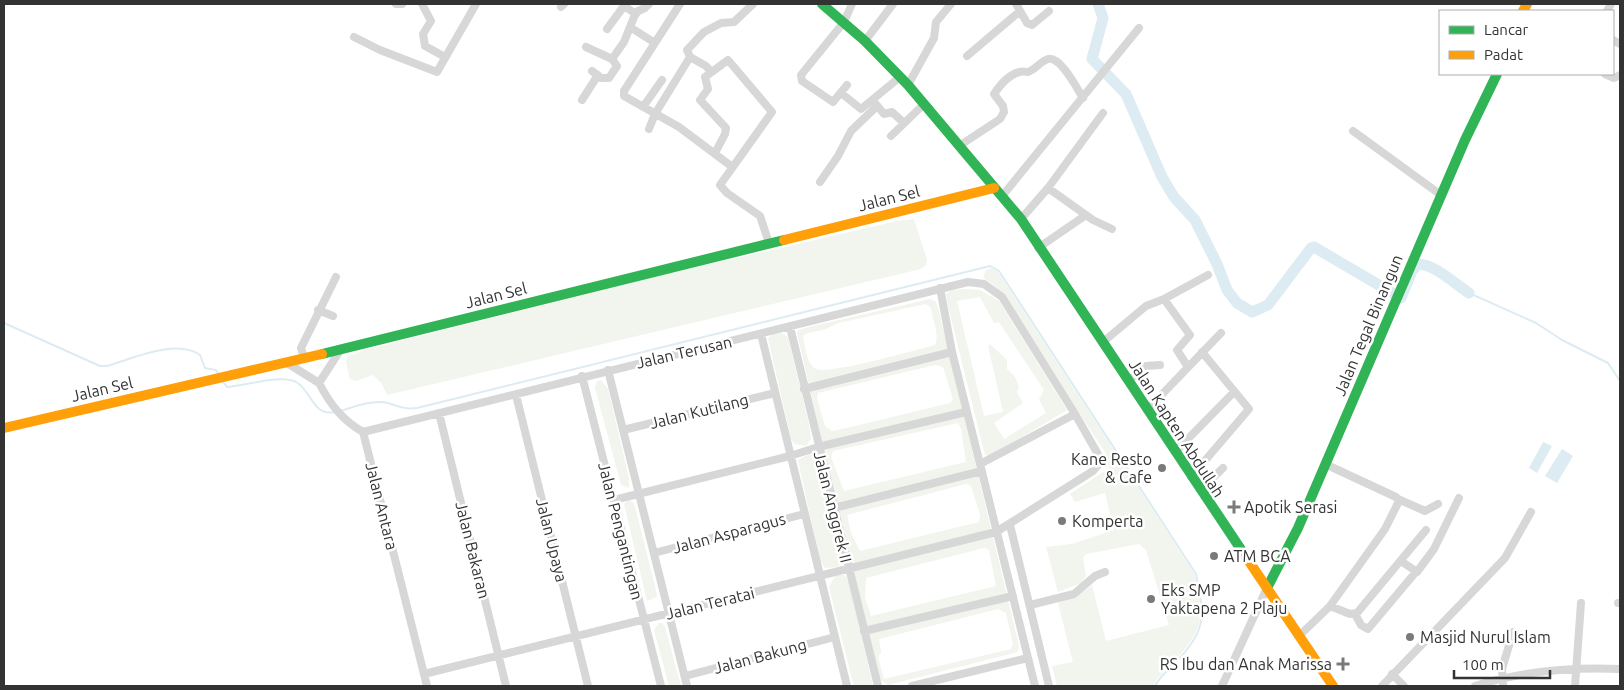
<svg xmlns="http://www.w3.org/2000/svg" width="1624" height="690" viewBox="0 0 1624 690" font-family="Ubuntu,sans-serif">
<rect width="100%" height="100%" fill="#fff"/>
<path fill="#f1f5ed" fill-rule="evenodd" d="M914 219 927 260 926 265 921 269 387 395 382 384 373 375 356 381 350 379 346 362 348 356 365 350 663 275 897 221Z
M992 268 998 272 1195 575C1203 615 1206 627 1176 659 1168 668 1158 676 1153 686H1057L1052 666 1073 662 1058 603C1070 597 1082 594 1092 585L1106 641 1169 625 1146 550 1139 544 1086 554 1083 558 1086 576 1081 583 1058 592 1046 547 1072 544 1114 530 1105 493 1075 502 1070 494 1109 468 1105 452 995 286 983 278 986 270Z
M966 289 980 290 999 301 1067 410 990 456 985 455 948 306 946 294 952 290ZM980 297 994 323 999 322 1044 390 1039 399 1046 413 1004 439 994 423 1023 403 1017 392 1019 387 1015 377 1007 369V360L990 344 988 346 1003 412 984 416 957 301Z
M930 299 935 301 938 307 1019 646 1018 652 888 685 880 679 853 576 797 333 798 330 813 326ZM926 304 931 308C932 320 940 334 935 345 916 350 828 375 816 369 807 365 805 345 803 337L805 334 826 329 838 323ZM935 365 943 367 953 399 950 403 847 428 832 431 825 426 817 398 818 393ZM958 423 961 429 966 462 844 491 831 457 833 451ZM966 484 971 486 980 515 979 522 860 551 851 533 847 515ZM984 548 989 550 996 586 871 616 865 597 866 578ZM998 609 1006 613 1013 644 1011 649 884 679 878 657 881 652 879 639Z
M781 333 788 337 809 424 811 439 806 446 794 444 791 439 768 338 773 334Z
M601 380 608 389 629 478V488L621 485 595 388 596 382Z
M811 453 816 455 842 561 838 567 825 568 820 561 798 460Z
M629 500 634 503 655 586 657 597 647 601 624 504Z
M840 574 846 576 849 582 873 686H855L853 683 829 587 835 576Z
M659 623H662L665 627 681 686H669L654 630Z"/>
<path fill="#ddebf3" d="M1543 442 1552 446 1537 473 1529 468Z
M1562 449 1573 456 1557 483 1545 476Z"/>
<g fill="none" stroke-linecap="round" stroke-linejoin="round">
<path stroke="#ddebf3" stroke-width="2" d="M1469 293 1536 323 1562 340 1608 363 1620 381
M4 323 100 366H107C132 359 177 338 200 355L205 368 216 370 219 375
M222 381 227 387C244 386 281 374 296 382 312 391 313 417 335 412
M340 411C354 407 368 401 383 402 396 404 401 410 417 408L990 266 999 271 1196 574C1204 614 1208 628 1178 660 1170 668 1160 676 1155 686"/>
<path stroke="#ddebf3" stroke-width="11" d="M1098 4 1103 18 1092 59 1126 94 1162 177 1174 197 1195 220 1217 264 1227 290 1237 303 1252 312 1268 305 1311 248 1314 247 1401 298 1412 271 1418 264C1434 264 1455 284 1469 293"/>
<path stroke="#d7d7d7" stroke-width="8" d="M396 4H402
M422 4 431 21 423 34 425 46 445 57
M680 4 624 91V96L679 127 731 166
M1016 4 1027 23 1032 25 1049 11
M561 7 564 4
M1607 11 1611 4
M630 27 655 43
M607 29 624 6 636 14
M354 37 380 50 437 72 476 4
M1613 40 1620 44
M865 41 893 4
M586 47 612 59 624 42 636 12 645 8 649 4
M967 56 1020 11
M690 57 706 66 711 72
M592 71 601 78H609L617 66 612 59
M1605 74 1614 78 1620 75
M847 85 833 102 802 81 801 75 844 22 852 4
M908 85 934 38 936 22 951 4
M841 93 861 109 900 77
M582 100 598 75
M875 103 884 114 892 112 904 123
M643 107 662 80
M649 129 655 114 690 57 687 50 704 32 721 23 734 22 753 4
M1353 131 1441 195
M891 136 924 104
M959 146 1000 119 1004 112 1003 106 994 94C1000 85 1009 74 1020 72 1022 71 1027 72 1028 72 1036 69 1041 61 1048 59 1061 56 1077 89 1083 98
M715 153 725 134 726 128 700 100 708 89 705 77 728 60 772 112 720 185 727 193 760 216 769 243
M820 182 838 156 851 131 877 106
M1048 188 1093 220 1112 229
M1003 195 1139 28
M1021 219 1048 188 1103 113
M1038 248 1086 215
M940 288 952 352 980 464
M1164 299 1190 335 1177 350 1188 367
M318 310 333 316
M790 327 878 686
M761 334 847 686
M1103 342 1146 306 1164 299 1208 275
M341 349 319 383C330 404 342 420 363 432L427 686
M304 358 301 348 336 277
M287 363 319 383
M608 370 687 686
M582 376 661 686
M1128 381 1146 366 1160 365
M804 389 952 352
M516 395 588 686
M1147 410 1221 333
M439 413 506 686
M623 430 775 393
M363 432 968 282 984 284 1002 297 1075 414 1099 456V464L1093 471 996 532 424 674
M1175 452 1234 392
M1325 464 1396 497 1399 501 1385 529 1330 606
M1191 477 1249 409 1202 352
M1200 490 1223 468
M1398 499 1425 511 1438 504
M614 500 790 456 818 447 966 412
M834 508 982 471
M1010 525 1049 686
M654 553 804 514
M1401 561 1417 572 1434 549 1459 498
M1618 603H1620
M1030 605 1074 594 1095 576 1105 572
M1355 614 1361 625 1368 629 1415 573
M864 631 1013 596
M1299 636 1330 606 1350 614 1357 613 1426 530
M1392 674 1404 686
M685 676 835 637
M912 686 1028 658
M1035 686 980 464 1075 414
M1222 686 1267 588
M1382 686 1505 558 1531 512
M1475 686C1522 671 1571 667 1620 669
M1503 686 1502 669 1513 632
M1575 686 1581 603"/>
<path stroke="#30b455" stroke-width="10" d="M822 4 865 41 908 85 1021 219 1246 557
M322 354 784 240
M1267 588 1298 528 1465 140 1497 74"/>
<path stroke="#ff9f0a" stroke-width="10" d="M1523 11 1527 4
M784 240 994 188
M4 428 322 354
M1246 557 1333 686"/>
</g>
<g fill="#7a7a7a" stroke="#fff" stroke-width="2">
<circle cx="1162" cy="468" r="5"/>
<path d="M1231.5 499.5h5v5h5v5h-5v5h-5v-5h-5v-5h5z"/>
<circle cx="1062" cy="521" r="5"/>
<circle cx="1214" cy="556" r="5"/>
<circle cx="1151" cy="599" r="5"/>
<circle cx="1410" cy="637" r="5"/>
<path d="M1340.5 656.5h5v5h5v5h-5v5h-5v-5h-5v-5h5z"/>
</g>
<g text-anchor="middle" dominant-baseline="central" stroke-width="5" stroke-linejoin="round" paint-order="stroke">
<g font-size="16" fill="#333" stroke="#fff">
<text transform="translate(889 198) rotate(-14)">Jalan Sel</text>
<text transform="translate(496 295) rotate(-14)">Jalan Sel</text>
<text transform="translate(1368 325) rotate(-67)">Jalan Tegal Binangun</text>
<text transform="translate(684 352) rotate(-13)">Jalan Terusan</text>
<text transform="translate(102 389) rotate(-13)">Jalan Sel</text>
<text transform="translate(699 411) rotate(-14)">Jalan Kutilang</text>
<text transform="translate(1177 428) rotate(57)">Jalan Kapten Abdullah</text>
<text transform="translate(382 506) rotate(76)">Jalan Antara</text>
<text transform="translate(833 507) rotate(76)">Jalan Anggrek II</text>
<text transform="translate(621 531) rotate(76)">Jalan Pengantingan</text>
<text transform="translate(729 533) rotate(-15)">Jalan Asparagus</text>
<text transform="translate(552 540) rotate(76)">Jalan Upaya</text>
<text transform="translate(473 550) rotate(76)">Jalan Bakaran</text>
<text transform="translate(710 603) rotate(-14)">Jalan Teratai</text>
<text transform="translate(760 656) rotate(-15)">Jalan Bakung</text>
</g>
<g font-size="16" fill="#333" stroke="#fff" text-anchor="start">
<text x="1152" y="459" text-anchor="end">Kane Resto<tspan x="1152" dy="18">&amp; Cafe</tspan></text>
<text x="1244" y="507">Apotik Serasi</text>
<text x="1072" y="521">Komperta</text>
<text x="1224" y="556">ATM BCA</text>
<text x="1161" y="590">Eks SMP<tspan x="1161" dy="18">Yaktapena 2 Plaju</tspan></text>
<text x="1420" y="637">Masjid Nurul Islam</text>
<text x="1332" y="664" text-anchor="end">RS Ibu dan Anak Marissa</text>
</g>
</g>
<rect width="1624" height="690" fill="none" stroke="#333333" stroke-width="10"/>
<rect x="1439" y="10" width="175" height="65" fill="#ffffff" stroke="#adadad"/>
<rect x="1449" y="26" width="25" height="8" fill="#30b455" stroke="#adadad"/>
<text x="1484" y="35" font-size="15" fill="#333333">Lancar</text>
<rect x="1449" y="51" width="25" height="8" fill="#ff9f0a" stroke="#adadad"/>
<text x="1484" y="60" font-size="15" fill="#333333">Padat</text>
<path d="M1454 670v8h96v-8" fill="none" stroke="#333333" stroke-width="2.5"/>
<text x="1462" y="670" font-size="15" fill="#333333" stroke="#ffffff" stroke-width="4" paint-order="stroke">100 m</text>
</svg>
